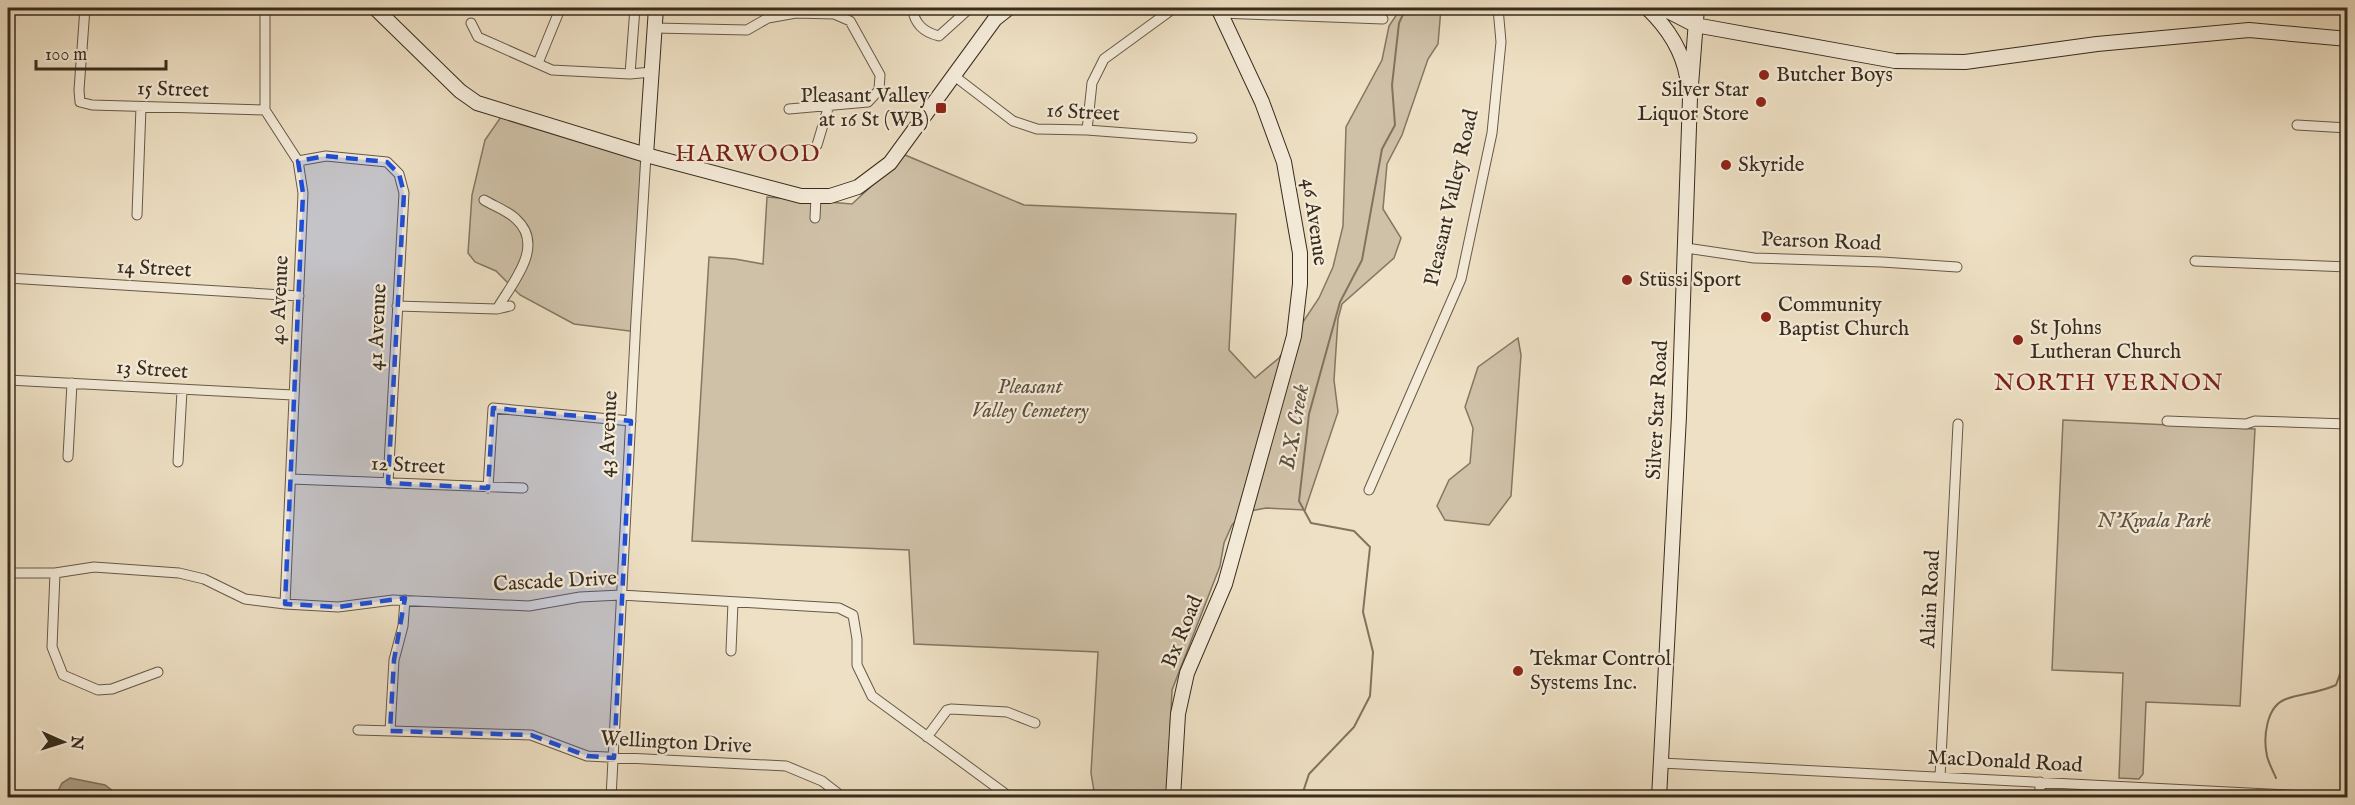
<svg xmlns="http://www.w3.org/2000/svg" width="2355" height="805" viewBox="0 0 2355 805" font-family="'IM FELL English',serif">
<rect width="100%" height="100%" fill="#eee0c4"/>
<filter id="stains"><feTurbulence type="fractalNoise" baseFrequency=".00333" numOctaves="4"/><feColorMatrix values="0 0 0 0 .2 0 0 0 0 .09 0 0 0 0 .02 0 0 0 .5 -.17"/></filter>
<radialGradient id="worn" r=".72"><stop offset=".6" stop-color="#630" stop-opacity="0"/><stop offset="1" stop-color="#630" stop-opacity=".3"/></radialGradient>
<path fill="#cfc1a8" stroke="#847662" stroke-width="1.5" d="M1401 8H1441L1438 44 1428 59 1402 135 1387 164 1383 209 1401 238 1394 258 1342 304 1338 319 1334 380 1338 412 1305 510 1266 508 1245 512 1232 525 1224 543 1220 566 1172 690 1167 797H1095L1091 773 1098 652 914 644 909 550 692 541 709 257 735 259 763 264 767 197 852 204 905 155 1024 205 1236 214 1229 350 1255 378 1279 358 1319 298 1333 267 1343 226 1346 127 1382 60 1389 26Z
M503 114 641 150 637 332 574 324 520 295 496 271 475 262 468 253 472 195 485 140Z
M1518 338 1521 355 1511 496 1489 525 1445 520 1437 506 1449 480 1470 463 1473 428 1465 407 1478 367Z
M2063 420 2255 429 2240 706 2146 702 2143 774 2139 779 2119 778 2123 673 2052 670Z"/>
<path fill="#b0a38b" stroke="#80735f" stroke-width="1.5" d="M70 778 105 785 121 797H55L62 783Z"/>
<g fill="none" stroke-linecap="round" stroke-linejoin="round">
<path stroke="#80735f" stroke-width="2" d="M2276 778C2273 771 2269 764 2267 756 2263 738 2266 706 2286 699 2303 693 2319 693 2336 685L2348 652
M1301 798 1309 774 1354 727 1370 696 1373 652 1363 612 1370 547 1354 531 1311 523 1299 501 1309 414 1340 302 1362 260 1382 149 1395 125 1392 85 1399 23 1406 8"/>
<g stroke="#665947" stroke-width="11">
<path id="street" d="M85 8 79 90 80 102 92 105 265 110
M265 8V110L298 161 303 193 285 604
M912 8C915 24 923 32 939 36L970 8
M1221 13 1383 19
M471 23 478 37 552 70 630 74 652 72
M655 28 747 30 768 18 796 13 834 14 850 21 880 75 879 90 868 102 789 109
M538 63 558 14
M630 74 635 8
M953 75 1013 121 1037 129 1087 130 1192 138
M2297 125 2348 128
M1087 130 1092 83 1104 59 1174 8
M817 145 829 105
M298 161 326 156 387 162 399 174 404 193 388 483
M484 200C494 206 508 211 516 219 546 246 512 283 497 309
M137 215 141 107
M815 218 816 197
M1686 248 1754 258 1882 262 1957 267
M2195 261 2348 267
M8 278 299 296
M397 306 497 309 510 306
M8 380 293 395
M2167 421 2246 424 2255 421 2348 424
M68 457 72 383
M178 462 182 391
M291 479 523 488
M488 488 493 408 631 421
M1369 490 1461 279 1492 133 1501 42 1498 8
M8 573H55L94 567 179 573 204 579 245 599 285 604 338 607 393 600 529 606 580 597 621 595 839 608 853 615 857 639V665L872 696 1011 798
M55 573 52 647 63 675 98 690 112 689 158 672
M731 651 733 602
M358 730 531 735 587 756 786 766 822 781 844 798
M390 731 394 660 403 626 405 600
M927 737 947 710 951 709 1007 712 1035 723
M1661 763 2347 798
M1940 777 1958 424
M611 798 636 319 646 155
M2040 798V782"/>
</g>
<g stroke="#382c1d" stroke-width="16">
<path id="secondary" d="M375 8 460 91 477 103 646 155 801 196H830L858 187 890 163 995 19 1009 8
M1647 8C1667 27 1682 49 1687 77
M1662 8 1695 25 1895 61 1965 62 2097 44 2249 30 2348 39
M646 155 656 8
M1173 798 1178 714 1187 673 1225 584 1294 336 1300 284V253L1284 162 1262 102 1218 8
M1659 798 1679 416 1690 98 1697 8"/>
</g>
<use href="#street" stroke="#f4ebd9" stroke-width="9"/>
<use href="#secondary" stroke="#f4ebd9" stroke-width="14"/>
</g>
<path fill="#1d4ed8" fill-opacity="0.2" stroke="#1d4ed8" stroke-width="4.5" stroke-dasharray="12 8" stroke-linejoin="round" d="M326 156 387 162 399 174 404 193 388 483 488 488 493 408 631 421 614 758 587 756 531 735 390 731 394 660 405 598 338 607 285 604 303 193 298 161Z"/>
<g fill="#8f2418" stroke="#f4ebd9" stroke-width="2">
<circle cx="1764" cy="75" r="6"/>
<circle cx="1761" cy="102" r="6"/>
<rect x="935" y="102" width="12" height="12" rx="3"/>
<circle cx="1726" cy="165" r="6"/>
<circle cx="1627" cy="280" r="6"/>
<circle cx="1766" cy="317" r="6"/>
<circle cx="2018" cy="340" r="6"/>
<circle cx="1518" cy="671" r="6"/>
</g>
<g text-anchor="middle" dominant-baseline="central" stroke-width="4.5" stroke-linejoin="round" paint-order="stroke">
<g font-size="21" fill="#382c1d" stroke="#f4ebd9" text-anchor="start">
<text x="1776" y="75">Butcher Boys</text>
<text x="1749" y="90" text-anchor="end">Silver Star<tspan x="1749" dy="24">Liquor Store</tspan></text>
<text x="929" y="96" text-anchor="end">Pleasant Valley<tspan x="929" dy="24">at 16 St (WB)</tspan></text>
<text x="1738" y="165">Skyride</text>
<text x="1639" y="280">Stüssi Sport</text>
<text x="1778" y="305">Community<tspan x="1778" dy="24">Baptist Church</tspan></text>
<text x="2030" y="328">St Johns<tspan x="2030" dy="24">Lutheran Church</tspan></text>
<text x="1530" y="659">Tekmar Control<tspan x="1530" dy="24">Systems Inc.</tspan></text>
</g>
<g font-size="21" fill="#382c1d" stroke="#f4ebd9">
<text transform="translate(173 90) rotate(2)">15 Street</text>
<text transform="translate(1083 113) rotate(3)">16 Street</text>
<text transform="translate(1452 198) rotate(-77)">Pleasant Valley Road</text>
<text transform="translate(1314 222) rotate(82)">46 Avenue</text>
<text transform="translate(1821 242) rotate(2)">Pearson Road</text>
<text transform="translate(154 269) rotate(3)">14 Street</text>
<text transform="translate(280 300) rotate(-87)">40 Avenue</text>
<text transform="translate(378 327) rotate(-87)">41 Avenue</text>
<text transform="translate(152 370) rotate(4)">13 Street</text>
<text transform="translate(1658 410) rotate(-87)">Silver Star Road</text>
<text transform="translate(609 434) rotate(-87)">43 Avenue</text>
<text transform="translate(408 466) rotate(3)">12 Street</text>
<text transform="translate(555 582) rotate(-3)">Cascade Drive</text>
<text transform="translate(1931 599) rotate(-87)">Alain Road</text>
<text transform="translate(1183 632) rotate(-68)">Bx Road</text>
<text transform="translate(676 743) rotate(3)">Wellington Drive</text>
<text transform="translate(2005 762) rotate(3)">MacDonald Road</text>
</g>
<g font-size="21" font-style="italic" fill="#5e5140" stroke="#f4ebd9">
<text x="1030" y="387">Pleasant<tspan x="1030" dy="24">Valley Cemetery</tspan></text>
<text x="2154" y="521">N'Kwala Park</text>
</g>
<g font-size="22" font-style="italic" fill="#5c503e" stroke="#f4ebd9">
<text transform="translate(1295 427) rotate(-80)">B.X. Creek</text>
</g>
<g font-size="24" letter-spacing="1.5" fill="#7a1f14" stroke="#f4ebd9">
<text x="748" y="154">HARWOOD</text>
<text x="2109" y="383">NORTH VERNON</text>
</g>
</g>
<rect width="2355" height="805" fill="none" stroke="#eee0c4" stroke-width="30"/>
<rect x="9" y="9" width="2337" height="787" fill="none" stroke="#382c1d" stroke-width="3"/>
<rect x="15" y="15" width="2325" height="775" fill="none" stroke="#382c1d" stroke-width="1.5"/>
<g transform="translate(63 742) rotate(93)" stroke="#f4ebd9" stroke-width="4.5" paint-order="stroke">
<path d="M0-4.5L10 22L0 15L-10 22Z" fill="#382c1d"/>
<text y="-9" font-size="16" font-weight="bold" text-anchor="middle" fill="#382c1d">N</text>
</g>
<path d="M36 60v9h130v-9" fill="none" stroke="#382c1d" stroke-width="3"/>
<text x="45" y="60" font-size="18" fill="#382c1d" stroke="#f4ebd9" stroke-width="4.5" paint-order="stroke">100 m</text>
<rect width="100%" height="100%" filter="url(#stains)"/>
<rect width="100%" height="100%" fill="url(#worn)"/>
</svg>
